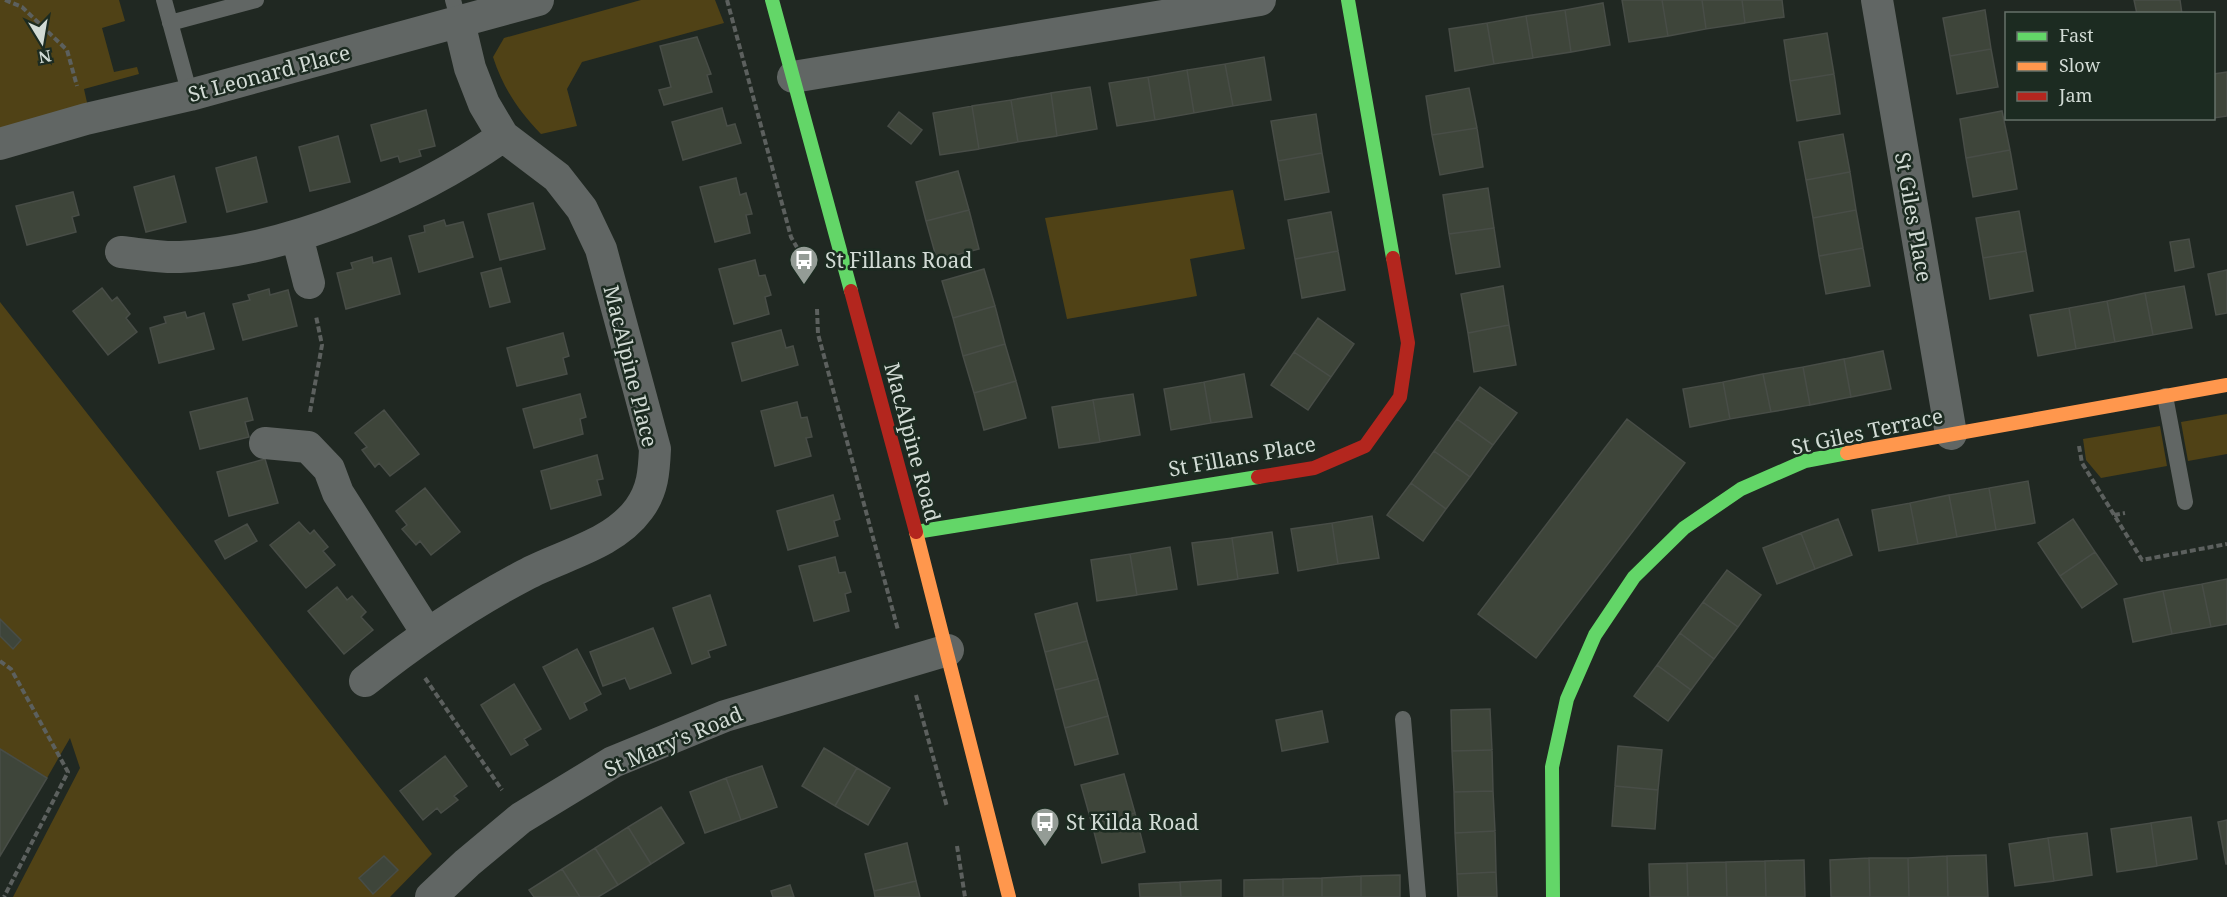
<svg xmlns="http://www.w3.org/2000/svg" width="2227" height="897" viewBox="0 0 2227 897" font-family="'Noto Serif',serif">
<rect width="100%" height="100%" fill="#202822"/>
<path fill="#504216" d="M0 0H119L125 21 102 28 114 72 137 67 139 74 84 89 88 107 0 135Z
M641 0H715L724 23 582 62 567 89 577 126 541 134C518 110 503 88 493 57L504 38Z
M1233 190 1245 249 1190 259 1197 296 1067 319 1045 218Z
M0 302 432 854 390 897H13L80 768 70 738 47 778 0 749Z
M2227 414V454L2188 461 2181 422Z
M2160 426 2167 466 2101 478 2086 460 2083 439Z"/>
<path fill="#3e453a" stroke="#484d47" stroke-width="1.5" d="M1622 0H1662L1668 36 1629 42Z
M1662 0H1702L1706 29 1668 36Z
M1702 0H1742L1745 23 1706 29Z
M1742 0H1782L1784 17 1745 23Z
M2134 0H2180L2182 14H2137Z
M1603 3 1610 45 1571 52 1565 10Z
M1565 10 1571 52 1533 58 1526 16Z
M1985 10 1991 49 1950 56 1943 18Z
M1526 16 1533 58 1494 64 1487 23Z
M1487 23 1494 64 1455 71 1449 29Z
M1827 33 1834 74 1790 81 1784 40Z
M697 37 711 74 707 75 712 92 664 105 659 90 671 87 660 46Z
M1991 49 1998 87 1957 94 1950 56Z
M1264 57 1271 100 1233 106 1225 64Z
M1225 64 1233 106 1194 113 1187 70Z
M1187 70 1194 113 1155 120 1148 77Z
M2227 72V116L2214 118V74Z
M1834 74 1840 114 1797 121 1790 81Z
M1148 77 1155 120 1117 126 1109 83Z
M1090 87 1097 129 1057 136 1051 93Z
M1469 88 1477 128 1432 135 1426 96Z
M1051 93 1057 136 1018 142 1011 100Z
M1011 100 1018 142 979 149 972 106Z
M972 106 979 149 940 155 933 113Z
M722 108 727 126 735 124 741 143 683 160 672 122Z
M426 110 435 146 419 150 421 156 400 162 398 156 381 161 371 125Z
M2002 111 2010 150 1966 158 1960 119Z
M899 112 922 130 911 144 888 126Z
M1316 114 1322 153 1278 161 1271 121Z
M1477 128 1483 167 1440 175 1432 135Z
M1843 134 1850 172 1806 180 1799 142Z
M338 136 350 182 310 191 299 147Z
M2010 150 2017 189 1973 197 1966 158Z
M1322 153 1329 192 1285 200 1278 161Z
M256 157 267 202 227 212 216 168Z
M958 171 969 210 926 221 916 182Z
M1850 172 1856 210 1813 218 1806 180Z
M174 176 186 222 146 232 134 187Z
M736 178 740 195 746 193 752 214 746 215 750 233 715 242 700 187Z
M1488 188 1494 228 1449 234 1443 195Z
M73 192 79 215 72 217 76 232 27 245 16 206Z
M533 203 545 249 500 260 488 214Z
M969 210 979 249 937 260 926 221Z
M1856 210 1863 248 1819 256 1813 218Z
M2019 211 2026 251 1983 258 1976 218Z
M1331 212 1338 251 1295 259 1288 220Z
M444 220 446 226 463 222 473 257 419 272 409 236 425 232 424 226Z
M1494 228 1500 267 1456 274 1449 234Z
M2189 239 2194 267 2175 271 2170 242Z
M1863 248 1870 286 1826 294 1819 256Z
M1338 251 1345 290 1302 298 1295 259Z
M2026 251 2033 291 1990 299 1983 258Z
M372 257 373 263 391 258 400 294 346 309 337 273 353 269 351 263Z
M755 260 759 276 765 275 771 295 765 297 769 314 734 324 719 269Z
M501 268 510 302 490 307 481 273Z
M984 269 995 306 953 318 942 281Z
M2227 270V313L2216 315 2208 274Z
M1503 286 1509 325 1468 333 1461 294Z
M2184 286 2192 328 2153 335 2145 293Z
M102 288 112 301 117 297 130 314 126 318 137 332 108 355 73 311Z
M269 289 270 295 288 290 297 326 243 340 233 304 250 300 248 295Z
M2145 293 2153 335 2115 342 2107 301Z
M2107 301 2115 342 2076 349 2069 308Z
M995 306 1005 344 963 356 953 318Z
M2069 308 2076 349 2038 356 2030 315Z
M185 312 187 318 204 313 214 349 159 363 150 328 166 323 164 317Z
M1318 318 1354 344 1331 377 1294 352Z
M1509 325 1516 365 1474 372 1468 333Z
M781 330 786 348 793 346 798 365 742 381 732 343Z
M563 333 569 356 563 358 567 374 517 386 507 348Z
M1005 344 1016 381 974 393 963 356Z
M1883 351 1891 389 1851 397 1844 359Z
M1294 352 1331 377 1308 410 1271 385Z
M1844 359 1851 397 1810 405 1803 367Z
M1803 367 1810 405 1771 412 1763 374Z
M1244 374 1252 417 1211 423 1204 382Z
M1763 374 1771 412 1730 419 1723 382Z
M1016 381 1026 418 984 430 974 393Z
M1204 382 1211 423 1171 430 1164 389Z
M1723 382 1730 419 1690 427 1683 389Z
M1480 387 1517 413 1493 445 1457 419Z
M580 394 586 417 580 419 583 434 534 448 523 409Z
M1133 394 1140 435 1100 442 1093 400Z
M247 398 253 420 245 422 249 437 200 449 190 412Z
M1093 400 1100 442 1059 448 1052 407Z
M797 402 801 418 807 417 812 437 806 438 811 456 775 466 761 411Z
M384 410 419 454 390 476 379 463 375 467 362 450 367 447 355 433Z
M1457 419 1493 445 1470 477 1434 451Z
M1627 419 1685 463 1536 658 1478 614Z
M1434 451 1470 477 1446 509 1411 483Z
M597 455 603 479 597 480 601 495 551 509 541 471Z
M265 459 278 503 229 516 217 472Z
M2028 481 2035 523 1996 530 1989 488Z
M1411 483 1446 509 1423 541 1387 515Z
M425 488 460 532 431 555 420 541 416 545 402 529 407 525 396 511Z
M1989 488 1996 530 1957 537 1949 495Z
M833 495 840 519 834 521 838 536 788 550 777 511Z
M1949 495 1957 537 1918 544 1910 503Z
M1910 503 1918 544 1879 551 1872 510Z
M1372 516 1379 558 1338 564 1332 523Z
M1838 519 1852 555 1815 569 1801 533Z
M2073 519 2095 552 2060 576 2038 543Z
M299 522 310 534 314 530 328 547 323 551 335 565 306 588 270 545Z
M1332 523 1338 564 1298 571 1291 529Z
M247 524 257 541 225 559 215 541Z
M1272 532 1278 573 1238 579 1232 538Z
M1801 533 1815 569 1777 584 1763 548Z
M1232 538 1238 579 1198 585 1192 543Z
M1170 547 1177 589 1137 595 1130 554Z
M2095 552 2117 584 2082 608 2060 576Z
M1130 554 1137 595 1097 601 1091 560Z
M835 557 839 573 845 572 851 592 845 594 849 611 814 621 799 566Z
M1727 570 1761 595 1738 627 1703 602Z
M2227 579V624L2211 627 2202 584Z
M2202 584 2211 627 2172 634 2163 591Z
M337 587 347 600 352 596 366 612 361 617 373 630 344 654 308 611Z
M2163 591 2172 634 2133 642 2124 599Z
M710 595 726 645 708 651 710 657 692 664 673 608Z
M1703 602 1738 627 1714 659 1680 633Z
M1077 603 1087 641 1045 652 1035 614Z
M0 619 21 640 13 649 0 636Z
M653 628 671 673 630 689 625 678 603 686 590 652Z
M1680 633 1714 659 1691 690 1657 665Z
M1087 641 1098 679 1055 690 1045 652Z
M577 649 601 694 584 703 587 710 570 719 543 667Z
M1657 665 1691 690 1668 721 1634 696Z
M1098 679 1108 716 1065 728 1055 690Z
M514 684 541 729 524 739 528 745 511 755 481 705Z
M1490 709 1492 750 1452 751 1451 710Z
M1322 711 1328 742 1282 751 1276 720Z
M1108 716 1118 754 1075 765 1065 728Z
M1618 746 1662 750 1658 790 1615 786Z
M824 748 857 768 835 806 802 786Z
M0 749 47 778 0 856Z
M1492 750 1493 791 1454 792 1452 751Z
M445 756 467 786 454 796 458 800 441 813 437 808 423 820 400 791Z
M762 766 777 807 741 820 726 778Z
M857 768 890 788 868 825 835 806Z
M1124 774 1135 813 1092 824 1081 785Z
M726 778 741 820 705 833 690 792Z
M1615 786 1658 790 1655 829 1612 826Z
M1493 791 1495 831 1455 833 1454 792Z
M661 807 684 843 651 864 628 827Z
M1135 813 1145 852 1102 863 1092 824Z
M2191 817 2197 859 2157 866 2151 823Z
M2227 820V864H2226L2218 822Z
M2151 823 2157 866 2117 872 2111 829Z
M628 827 651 864 618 885 595 848Z
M1495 831 1496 872 1457 874 1455 833Z
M2087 833 2092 875 2054 881 2048 838Z
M2048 838 2054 881 2015 886 2009 844Z
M907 843 916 881 874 891 865 854Z
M595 848 618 885 598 897H580L562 869Z
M1986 855 1988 897H1948L1947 856Z
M384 856 398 870 373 894 359 878Z
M1947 856 1948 897H1909L1908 858Z
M1869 858 1870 897H1831L1830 860Z
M1869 858H1908L1909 897H1870Z
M1804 860 1805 897H1766L1765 861Z
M1765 861 1766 897H1727L1726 862Z
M1726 862 1727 897H1688L1687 863Z
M1687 863 1688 897H1650L1649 864Z
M562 869 580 897H534L529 890Z
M1496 872 1497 897H1458L1457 874Z
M1400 875V897H1361V876Z
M1361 876V897H1322V878Z
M1322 878V897H1283V879Z
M1283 879V897H1244V880Z
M1221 880V897H1181L1180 882Z
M916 881 920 897H875L874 891Z
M1180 882 1181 897H1140L1139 884Z
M790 885 794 897H773L771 891Z"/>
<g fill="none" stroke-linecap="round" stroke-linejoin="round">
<path stroke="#5c605e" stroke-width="4" stroke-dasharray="6 3" stroke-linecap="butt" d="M5 0 22 7 67 50 77 86
M727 0 791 237 803 258
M817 309 818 334 898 630
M310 412 322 345 316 316
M2079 446 2082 463 2142 560 2227 544
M2114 515 2125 513
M0 661 11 669 68 772 4 897
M425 678 502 790
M916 695 947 807
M957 846 965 897"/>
<path stroke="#616664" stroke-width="16" d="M164 0 190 95
M453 0 459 22
M170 23 256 0
M2165 396 2185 502
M1403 719 1418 897"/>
<path stroke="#616664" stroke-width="32" d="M1877 0 1951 434
M793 77 1260 0
M0 144 86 119 190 95 538 0
M297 236 309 283
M121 252C140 254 161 258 180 257 288 251 415 198 503 136
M265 443 308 447 329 469 338 493 427 633
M365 681C415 641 468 605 525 575 562 555 613 545 639 509 653 490 654 471 655 449L601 249 582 209 557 177 503 136 484 104 470 68 459 22
M431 897 467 863 521 818 613 762 725 716 948 650"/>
<path stroke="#63d668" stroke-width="14" d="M772 0 851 291
M1348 0 1393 258
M916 532 1258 477
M1553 897 1552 767 1567 699 1595 635 1634 577 1684 528 1741 489 1805 461 1847 453"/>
<path stroke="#ff974d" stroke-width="14" d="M1847 453 2227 385
M916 532 1009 897"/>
<path stroke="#b3261e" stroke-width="14" d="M851 291 916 532
M1258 477 1314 468 1365 446 1400 397 1408 343 1393 258"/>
</g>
<defs>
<g id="bus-pin" transform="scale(1.5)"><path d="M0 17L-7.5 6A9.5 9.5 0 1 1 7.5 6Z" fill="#949c96" stroke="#1c2b21"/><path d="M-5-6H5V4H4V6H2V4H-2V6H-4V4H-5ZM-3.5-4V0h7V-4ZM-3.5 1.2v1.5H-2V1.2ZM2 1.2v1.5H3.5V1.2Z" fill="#fff"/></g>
</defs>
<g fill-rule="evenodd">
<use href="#bus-pin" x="804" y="260"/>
<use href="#bus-pin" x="1045" y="822"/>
</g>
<g text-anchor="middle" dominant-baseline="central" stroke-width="5" stroke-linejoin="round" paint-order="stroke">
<g font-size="21" fill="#d2dbd5" stroke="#1c2b21">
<text transform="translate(269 73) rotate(-15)">St Leonard Place</text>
<text transform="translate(1914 217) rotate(80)">St Giles Place</text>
<text transform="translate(631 366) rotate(76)">MacAlpine Place</text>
<text transform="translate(1867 431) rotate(-12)">St Giles Terrace</text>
<text transform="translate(913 442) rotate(75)">MacAlpine Road</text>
<text transform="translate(1242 456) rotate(-10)">St Fillans Place</text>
<text transform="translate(673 741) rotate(-23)">St Mary's Road</text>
</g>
<g font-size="21" fill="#d2dbd5" stroke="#1c2b21" text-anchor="start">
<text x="825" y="260">St Fillans Road</text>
<text x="1066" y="822">St Kilda Road</text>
</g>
</g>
<rect x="2005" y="12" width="210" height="108" fill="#1c2b21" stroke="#657169" stroke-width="1.5"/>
<rect x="2017" y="32" width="30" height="9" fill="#63d668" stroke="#657169" stroke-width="1.5"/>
<text x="2059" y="42" font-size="18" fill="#d2dbd5">Fast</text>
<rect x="2017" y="62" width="30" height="9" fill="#ff974d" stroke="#657169" stroke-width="1.5"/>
<text x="2059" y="72" font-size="18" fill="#d2dbd5">Slow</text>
<rect x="2017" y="92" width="30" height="9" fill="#b3261e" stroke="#657169" stroke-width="1.5"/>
<text x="2059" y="102" font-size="18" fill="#d2dbd5">Jam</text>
<g transform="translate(42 42) rotate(169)" stroke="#1c2b21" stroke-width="4.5" paint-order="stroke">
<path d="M0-4.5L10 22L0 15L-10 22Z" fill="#d2dbd5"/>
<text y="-9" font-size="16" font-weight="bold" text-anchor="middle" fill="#d2dbd5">N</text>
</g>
</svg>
